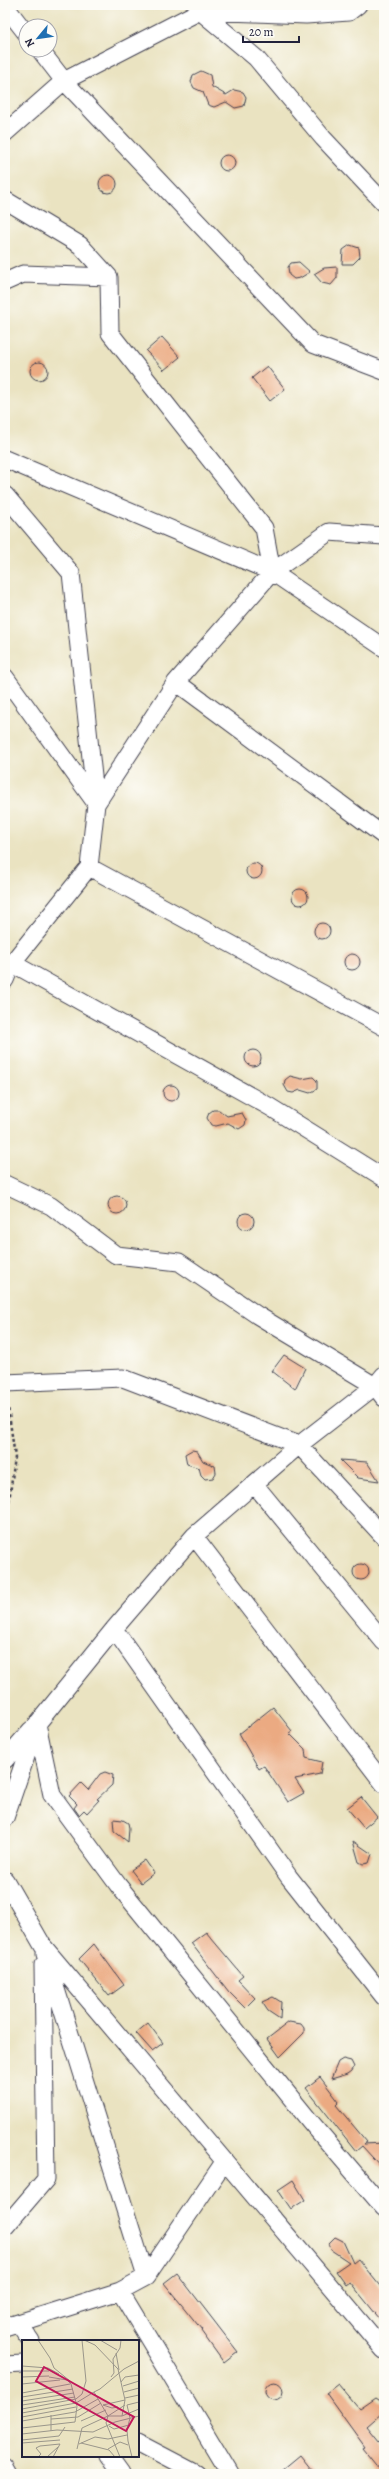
<svg xmlns="http://www.w3.org/2000/svg" width="389" height="2479" viewBox="0 0 389 2479" font-family="Alegreya,serif">
<rect width="100%" height="100%" fill="#fdfcf7"/>
<filter id="ink" filterUnits="userSpaceOnUse"><feTurbulence type="fractalNoise" baseFrequency=".025" numOctaves="2"/><feDisplacementMap in="SourceGraphic" scale="8" xChannelSelector="R" yChannelSelector="G"/><feConvolveMatrix kernelMatrix="1 2 1 2 8 2 1 2 1" color-interpolation-filters="sRGB"/></filter>
<filter id="wash" filterUnits="userSpaceOnUse"><feTurbulence type="fractalNoise" baseFrequency=".012" numOctaves="4" result="noise"/><feDisplacementMap in="SourceGraphic" scale="16" xChannelSelector="R" yChannelSelector="G"/><feGaussianBlur stdDeviation="0.9" result="paint"/><feColorMatrix in="noise" values="0 0 0 0 0 0 0 0 0 0 0 0 0 0 0 0 0 1.4 0 .05"/><feComposite in="paint" operator="in"/></filter>
<g filter="url(#wash)">
<rect width="100%" height="100%" fill="#eae3c1"/>
<g id="blocks">
<path fill="#ebaa82" d="M201 71 210 75 212 87 226 95 234 90 243 92 246 97 244 106 235 108 226 102 214 107 208 105 203 92 194 88 191 82 193 75Z
M219 163a8 8 0 1 1 16 0a8 8 0 1 1-16 0Z
M99 184a9 9 0 1 1 18 0a9 9 0 1 1-18 0Z
M350 245 359 248 360 257 353 264H342L343 250Z
M299 262 310 272 300 278 294 279 289 275 288 267 291 263Z
M337 267V278L331 285 322 283 314 274 324 268Z
M162 337 180 357 164 370 146 351Z
M30 371a9 9 0 1 1 18 0a9 9 0 1 1-18 0Z
M267 366 285 389 270 401 252 378Z
M246 871a8 8 0 1 1 16 0a8 8 0 1 1-16 0Z
M292 897a8 8 0 1 1 16 0a8 8 0 1 1-16 0Z
M314 931a8 8 0 1 1 16 0a8 8 0 1 1-16 0Z
M344 962a8 8 0 1 1 16 0a8 8 0 1 1-16 0Z
M245 1058a8 8 0 1 1 16 0a8 8 0 1 1-16 0Z
M290 1076 302 1079 313 1077 317 1081V1089L310 1093 300 1090 293 1093 288 1092 284 1085 285 1080Z
M163 1093a8 8 0 1 1 16 0a8 8 0 1 1-16 0Z
M213 1110H219L227 1116 242 1113 246 1120 245 1125 239 1129 228 1123 216 1126 211 1125 207 1118 209 1113Z
M108 1205a9 9 0 1 1 18 0a9 9 0 1 1-18 0Z
M238 1221a8 8 0 1 1 16 0a8 8 0 1 1-16 0Z
M284 1355 305 1368 295 1389 272 1371Z
M192 1450 197 1451 203 1461 215 1466 216 1473 213 1478 205 1479 201 1475 199 1468 187 1464 185 1454Z
M340 1460 367 1462 379 1481 358 1478Z
M353 1572a8 8 0 1 1 16 0a8 8 0 1 1-16 0Z
M273 1707 292 1731 289 1733 305 1749 306 1758 322 1762 320 1774 295 1779 304 1793 288 1802 264 1766 259 1769 239 1734Z
M105 1772 113 1775 112 1785 97 1799 99 1800 87 1813 84 1810 79 1815 74 1808 77 1804 69 1796 81 1783 88 1790 100 1774Z
M361 1797 377 1817 364 1828 347 1808Z
M113 1819 123 1820 128 1823 129 1828 128 1842 114 1831Z
M353 1841 372 1854 369 1863 363 1864 359 1862Z
M145 1860 154 1873 141 1883 131 1870Z
M206 1932 243 1976 238 1980 255 1998 245 2008 229 1992 191 1943Z
M94 1944 124 1985 109 1996 79 1959Z
M273 1997 281 2002 280 2019 268 2011 262 2002Z
M289 2022 301 2024 304 2028V2033L280 2057 267 2039Z
M148 2023 163 2043 152 2051 136 2033Z
M343 2059 351 2061 354 2067 352 2071 348 2074 331 2079 338 2062Z
M320 2077 339 2102 336 2105 367 2142 364 2144 384 2143V2170L362 2146 356 2151 306 2088Z
M293 2180 305 2200 291 2209 278 2190Z
M335 2237 343 2241 353 2263 358 2259 384 2291V2324L350 2282 346 2285 336 2271 349 2262 331 2250 329 2243Z
M177 2273 238 2352 224 2363 201 2331 202 2330 164 2283Z
M265 2391a9 9 0 1 1 18 0a9 9 0 1 1-18 0Z
M338 2384 359 2409 375 2398 384 2404 382 2413 367 2426 384 2447V2474L363 2448 365 2447 326 2393Z
M300 2455 315 2474H277Z"/>
</g>
</g>
<g filter="url(#ink)">
<use href="#blocks" fill-opacity="0" stroke="#403f4f" stroke-width="1"/>
<g fill="none" stroke-linecap="round" stroke-linejoin="round">
<g stroke="#403f4f" stroke-width="19">
<path id="minor" d="M5 6 26 33
M200 11 256 58 323 138 384 203
M40 50 64 81 313 344 384 371
M5 133 64 81 200 11 306 15 349 12 358 5
M5 200 80 245 109 277 110 333 264 528 272 572 384 648
M5 282 23 274 109 277
M5 459 272 572 329 532 384 536
M5 495 71 573 96 804
M5 677 95 802
M176 682 384 836
M89 867 384 1027
M12 963 270 1107 384 1178
M5 980 12 963 89 867 96 804 176 682 272 572
M5 1184 51 1206 116 1255 179 1262 257 1315 375 1386 384 1398
M5 1383 123 1378 299 1445 384 1537
M255 1485 384 1642
M194 1536 384 1784
M114 1629 289 1877 384 1997
M37 1724 52 1795 118 1885 309 2120 384 2208
M5 1760 31 1730
M5 1818 37 1724 114 1629 194 1536 299 1445 375 1386 384 1375
M5 1880 43 1946 384 2350
M45 1954 146 2277
M5 2227 46 2179 43 1965
M120 2291 230 2474
M19 2324 31 2341
M5 2327 120 2291 146 2277 224 2162
M5 2365 23 2364
M138 2443 197 2474
M108 2456 121 2474
M5 2467 9 2474"/>
</g>
<path stroke="#403f4f" stroke-width="2.5" stroke-dasharray="3 3" stroke-linecap="butt" d="M5 1531 15 1457 7 1400"/>
<use href="#minor" stroke="#fff" stroke-width="17"/>
</g>
</g>
<g transform="translate(22 2340)">
<rect width="117" height="117" fill="#eae3c1"/>
<path fill="none" stroke="#9a968b" stroke-width="1" d="M16 0 28 18 32 28 48 41M62 0 73 5 96 29 103 60 100 76M78 0 95 10M94 13 97 30M0 26 26 28 37 34M0 31H27M0 37 27 36M89 37 92 33 91 19 98 8 99 0M99 42 103 37 117 35M0 44 38 40M101 46 117 41M72 52 78 49 102 29 117 21M102 52 117 48M0 53 48 44M0 57 51 49M103 58 117 55M0 61 52 53M0 65 53 57M81 65 103 60M81 65 90 68 96 67M0 69 54 59 60 54 64 41 60 0M0 73 54 63 72 52 86 76M0 77 54 67M29 79 56 77 79 63M0 81 53 72 76 59M59 81 84 70M87 86 92 89 107 85M0 88 53 82 55 66 49 44 45 40 27 37M29 91V75M0 94 35 90 71 92 93 82 117 76M0 100 37 96 43 87M0 103 38 100M59 103 87 110 93 117M57 104 73 97 86 99 105 95M55 109 60 88 86 76H100L117 69M86 109 98 102 106 105M16 117 19 114 14 108 18 106 38 104M25 117 36 107M31 117 38 104M98 117 84 83 86 76 103 65M110 117 106 101 105 90 108 78 105 65 117 62"/>
<path fill="#c2185b" fill-opacity="0.15" stroke="#c2185b" stroke-width="2" d="M22 27 112 77 104 91 14 41Z"/>
<rect width="117" height="117" fill="none" stroke="#22223b" stroke-width="2"/>
</g>
<rect width="389" height="2479" fill="none" stroke="#fdfcf7" stroke-width="20"/>
<g transform="translate(38 38) rotate(241)"><circle r="19" fill="#fdfcf7" stroke="#a5a5ac"/>
<path d="M0-3L7 15L0 10L-7 15Z" fill="#1f6fb2"/>
<text y="-6" font-size="11" font-weight="bold" text-anchor="middle" fill="#22223b">N</text>
</g>
<path d="M243 36v6h56v-6" fill="none" stroke="#22223b" stroke-width="2"/>
<text x="249" y="36" font-size="12" fill="#22223b" stroke="#fdfcf7" stroke-width="3" paint-order="stroke">20 m</text>
</svg>
